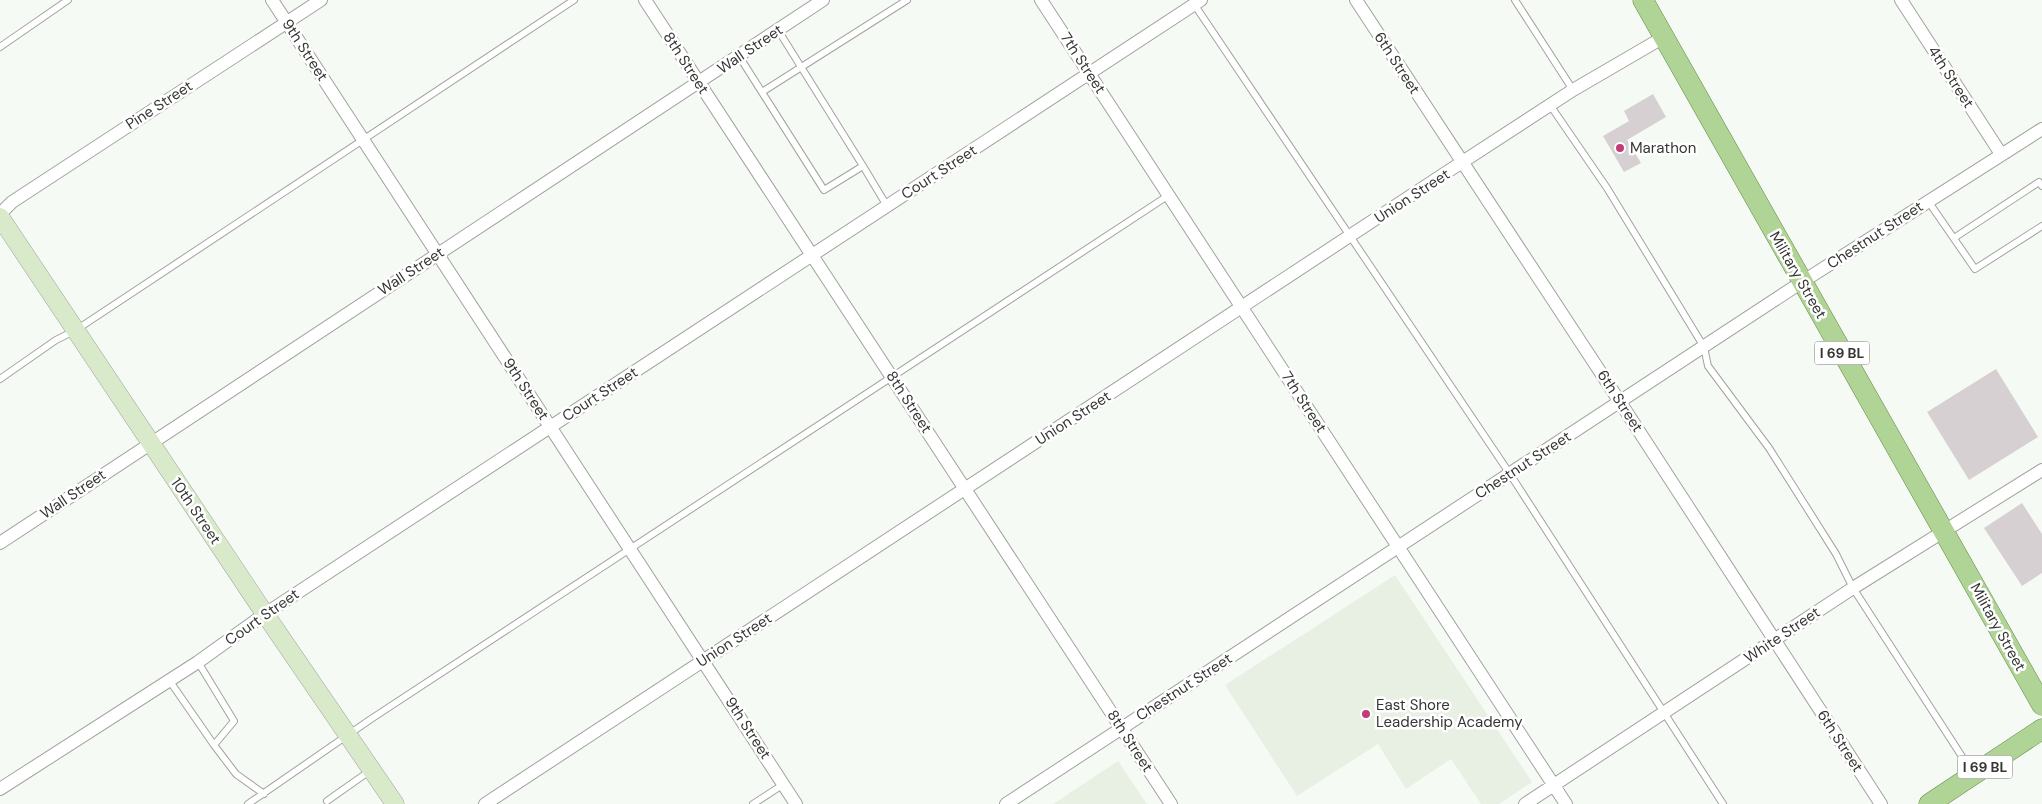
<svg xmlns="http://www.w3.org/2000/svg" width="2042" height="804" viewBox="0 0 2042 804" font-family="'DM Sans',sans-serif">
<rect width="100%" height="100%" fill="#f6faf5"/>
<path fill="#e8f0e4" d="M1395 575 1532 782 1499 804H1481L1451 759 1406 789 1378 744 1297 796 1225 685Z
M1118 761 1147 804H1053Z"/>
<path fill="#d6d0d2" d="M1653 94 1666 117 1627 140 1641 163 1624 172 1603 136 1629 121 1624 111Z
M1996 369 2038 437 1969 480 1927 412Z
M2022 503 2042 534V573L2022 586 1984 528Z"/>
<g fill="none" stroke-linecap="round" stroke-linejoin="round">
<g stroke="#a0a39e" stroke-width="8">
<path id="lane" d="M1515 0 1573 90
M1194 4 1510 474 1723 804
M0 47 68 0
M739 56 824 190 863 166 778 30
M762 92 907 0
M1550 105 1607 188 1704 347 1708 366 1769 448 1836 554 1853 588 1972 772
M863 166 887 206
M1928 201 1975 269 2042 226
M1954 238 2039 182 2042 186
M0 379 56 340 76 330 574 0
M198 662 234 721 214 745 236 774 264 794
M169 680 214 745
M327 801 371 770
M248 804 371 719 1169 195
M753 804 784 784"/>
</g>
<g stroke="#a0a39e" stroke-width="14">
<path id="street" d="M272 0 796 804
M645 0 1171 804
M1041 0 1566 804
M1356 0 1620 402 1881 804
M1901 0 2001 154
M0 214 12 202 321 0
M0 543 823 0
M0 789 198 662 265 614 1201 0
M485 804 1447 172 1573 90 1664 37
M1006 804 1802 282 2042 129
M1525 804 1853 588 2042 470"/>
</g>
<g stroke="#a0a39e" stroke-width="19">
<path id="secondary" d="M0 217 265 614 395 804"/>
</g>
<g stroke="#638a46" stroke-width="21">
<path id="primary" d="M1643 0 2042 705
M1929 804 2042 729"/>
</g>
<use href="#lane" stroke="#fff" stroke-width="6"/>
<use href="#street" stroke="#fff" stroke-width="12"/>
<use href="#secondary" stroke="#d8eaca" stroke-width="18"/>
<use href="#primary" stroke="#b0d496" stroke-width="20"/>
</g>
<g fill="#c33b78" stroke="#fff" stroke-width="2">
<circle cx="1620" cy="148" r="5"/>
<circle cx="1366" cy="714" r="5"/>
</g>
<g text-anchor="middle" dominant-baseline="central" stroke-width="5" stroke-linejoin="round" paint-order="stroke">
<g fill="#fff" stroke="#727271" stroke-width="1">
<rect x="1814.5" y="341.5" width="55" height="23" rx="4"/>
<rect x="1957.5" y="755.5" width="55" height="23" rx="4"/>
</g>
<g font-size="14" font-weight="bold" fill="#353634">
<text x="1842" y="353">I 69 BL</text>
<text x="1985" y="767">I 69 BL</text>
</g>
<g font-size="15" fill="#353634" stroke="#fff">
<text transform="translate(750 49) rotate(-34)">Wall Street</text>
<text transform="translate(305 50) rotate(57)">9th Street</text>
<text transform="translate(686 63) rotate(57)">8th Street</text>
<text transform="translate(1083 63) rotate(57)">7th Street</text>
<text transform="translate(1397 63) rotate(57)">6th Street</text>
<text transform="translate(1951 77) rotate(57)">4th Street</text>
<text transform="translate(159 105) rotate(-33)">Pine Street</text>
<text transform="translate(939 172) rotate(-33)">Court Street</text>
<text transform="translate(1412 196) rotate(-33)">Union Street</text>
<text transform="translate(1875 235) rotate(-33)">Chestnut Street</text>
<text transform="translate(411 271) rotate(-33)">Wall Street</text>
<text transform="translate(1798 275) rotate(60)">Military Street</text>
<text transform="translate(526 389) rotate(57)">9th Street</text>
<text transform="translate(600 394) rotate(-33)">Court Street</text>
<text transform="translate(1620 401) rotate(57)">6th Street</text>
<text transform="translate(909 402) rotate(57)">8th Street</text>
<text transform="translate(1304 402) rotate(57)">7th Street</text>
<text transform="translate(1073 418) rotate(-33)">Union Street</text>
<text transform="translate(1523 465) rotate(-33)">Chestnut Street</text>
<text transform="translate(73 494) rotate(-34)">Wall Street</text>
<text transform="translate(196 511) rotate(56)">10th Street</text>
<text transform="translate(262 617) rotate(-35)">Court Street</text>
<text transform="translate(1998 627) rotate(61)">Military Street</text>
<text transform="translate(1782 635) rotate(-34)">White Street</text>
<text transform="translate(734 640) rotate(-33)">Union Street</text>
<text transform="translate(1184 687) rotate(-33)">Chestnut Street</text>
<text transform="translate(748 728) rotate(57)">9th Street</text>
<text transform="translate(1130 741) rotate(57)">8th Street</text>
<text transform="translate(1840 741) rotate(57)">6th Street</text>
</g>
<g font-size="15" fill="#353634" stroke="#fff" text-anchor="start">
<text x="1630" y="148">Marathon</text>
<text x="1376" y="705">East Shore<tspan x="1376" dy="17">Leadership Academy</tspan></text>
</g>
</g>
</svg>
